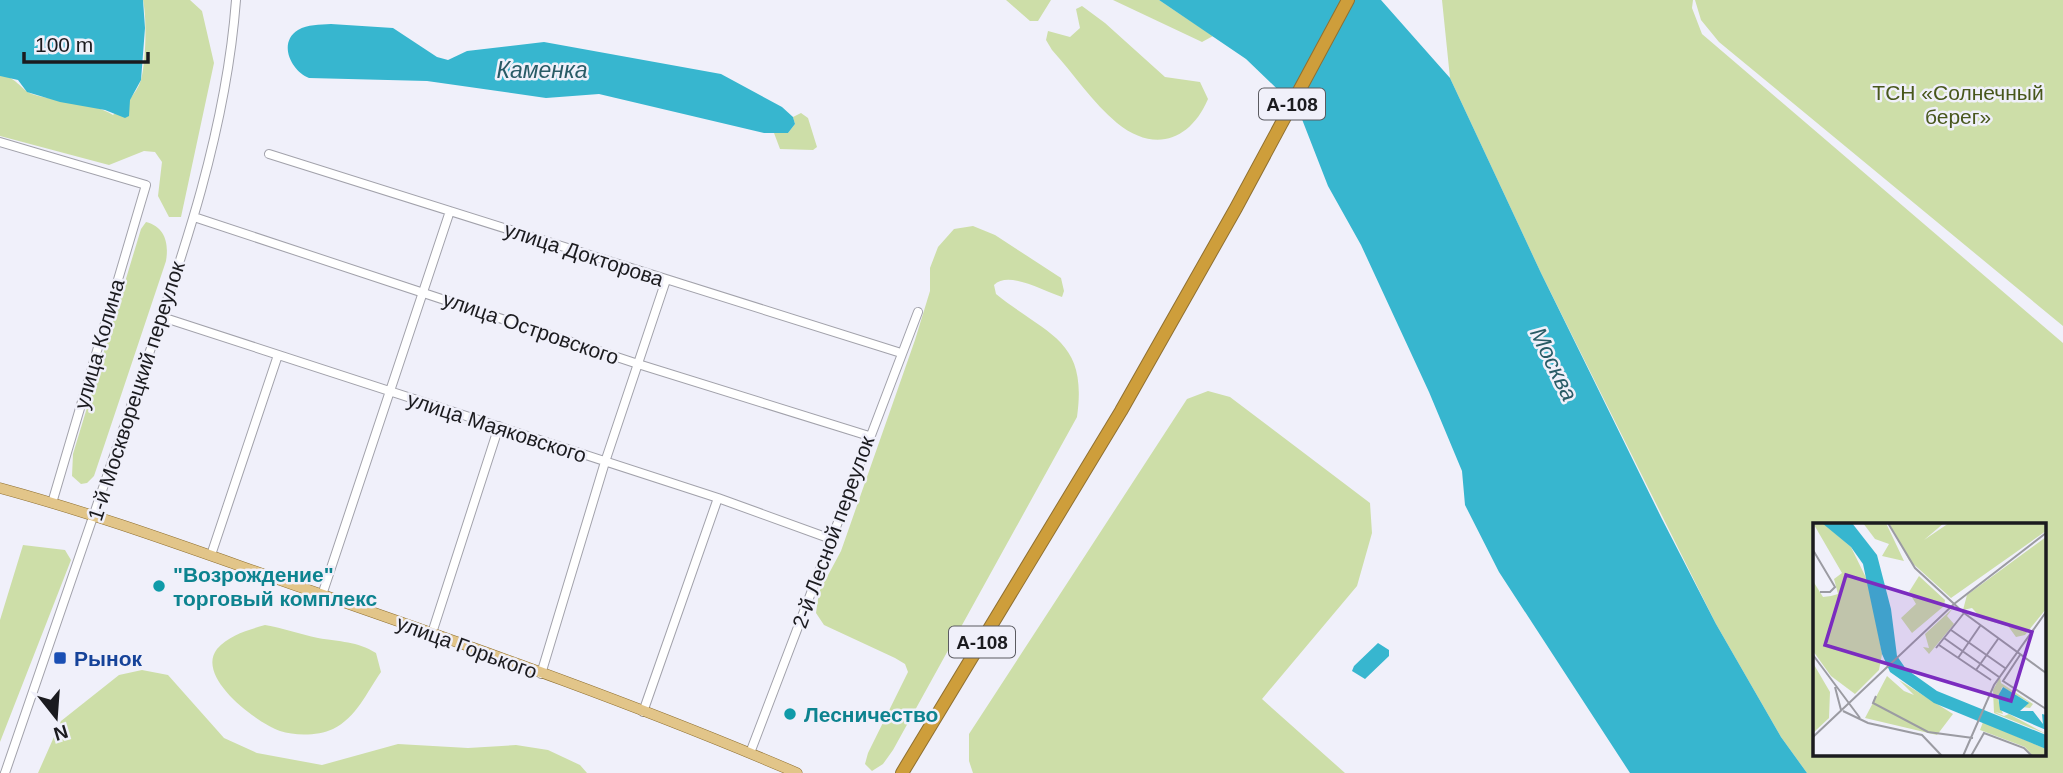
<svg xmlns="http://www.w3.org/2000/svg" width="2063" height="773" viewBox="0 0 2063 773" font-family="Arial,sans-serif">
<rect width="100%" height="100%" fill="#f0f0fa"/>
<path fill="#cddea8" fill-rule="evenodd" d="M143 0H190L202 11 214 63 181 217H169L158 196 162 162 155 152 144 151 109 165 0 136V76C17 76 19 89 32 94 57 102 91 101 113 115 124 105 136 95 141 80 146 61 147 18 143 0Z
M1006 0H1051L1038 21H1030Z
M1113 0H1159L1213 36 1202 42Z
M1442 0H1693L1692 8 1702 34 2063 343V773H1807L1781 737 1716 624 1541 273 1450 78ZM1814 524H2044V754H1814Z
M1695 0H2063V326L1719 42 1701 20Z
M1082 6 1105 23 1165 77 1200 82 1208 99C1190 141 1154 153 1117 123 1093 103 1073 73 1052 50L1046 40 1048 31 1070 37 1080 28 1076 9Z
M801 113 808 118 817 147 813 150 780 149 774 133H788L795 124 793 117Z
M146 222C165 227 169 243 166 261L94 476 87 483 81 484 72 476 73 454 141 229Z
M973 226 995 235 1061 278 1064 291 1062 297C1044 292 1009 270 994 285L996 294C1048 336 1088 339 1077 417L893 750 883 764 872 771 865 764 868 753 908 672 905 664 895 658 824 625 816 613 819 592 841 551 915 340 930 291V268L938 247 954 229Z
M1208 391 1230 397 1370 503 1372 533 1357 586 1262 699 1345 773H973L969 761V734L1187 399Z
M23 545 65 550 71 560 0 742V620Z
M265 625C283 628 300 634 318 638 340 642 357 641 376 653L381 672C367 692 356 718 333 729 318 736 295 736 280 731 257 723 195 677 217 649 229 635 248 630 265 625Z
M142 670 168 675 224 738 257 753 322 765 398 744 468 748 516 745 548 750 580 765 587 773H38L61 721 119 675Z"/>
<path fill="#37b6cf" d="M0 0H143L145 28 141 80 130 100 129 116 125 118 105 110 60 102 27 92 18 80 0 76Z
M1159 0H1381L1450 78 1541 273 1662 519 1716 624 1781 737 1807 773H1630L1499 572 1465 505 1462 471 1429 392 1361 245 1328 186 1298 109 1246 59Z
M331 24 393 28 437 57 448 60 467 51 544 42 721 74 782 107 793 117 795 124 788 133H764L599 94 546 98 427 81 309 78C292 72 277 43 298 30 308 24 319 25 331 24Z
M1378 643 1389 650V656L1365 679 1352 671 1354 666Z"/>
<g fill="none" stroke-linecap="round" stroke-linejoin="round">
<g stroke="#a2a2ab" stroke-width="10">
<path id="minor" d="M0 142 146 185 52 503
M269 154 901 353
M194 217 638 364 869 436
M162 317 718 498 831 539
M211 555 278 355
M322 595 450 211
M432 633 499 426
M541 674 605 462 666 280
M643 712 718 498
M750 753 918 312
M5 773C50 643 95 513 139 383 182 258 226 133 236 0"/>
</g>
<g stroke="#8f7031" stroke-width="11">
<path id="major" d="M0 488C111 518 218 559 326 596 484 651 643 707 797 773"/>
</g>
<g stroke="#8f7031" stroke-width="14">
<path id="highway" d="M902 773 1121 411 1236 208 1348 0"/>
</g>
<use href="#minor" stroke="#fff" stroke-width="8"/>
<use href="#major" stroke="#e2c589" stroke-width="10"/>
<use href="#highway" stroke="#ce9e3b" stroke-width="12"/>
</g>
<g fill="#0f9aa8" stroke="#f0f0fa" stroke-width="2.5">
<circle cx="159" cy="586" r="7"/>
<circle cx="790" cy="714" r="7"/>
</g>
<rect fill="#1a4fb4" stroke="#f0f0fa" stroke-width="2.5" x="53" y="651" width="14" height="14" rx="3.5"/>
<g text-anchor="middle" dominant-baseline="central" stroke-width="5" stroke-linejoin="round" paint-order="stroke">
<g fill="#f0f0fa" stroke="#5b5b61" stroke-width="2">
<rect x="1259" y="88.5" width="66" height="31" rx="5"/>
<rect x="949" y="626.5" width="66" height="31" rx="5"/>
</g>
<g font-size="19" font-weight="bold" fill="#1b1b1f">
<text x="1292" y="104">А-108</text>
<text x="982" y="642">А-108</text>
</g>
<g font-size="21" fill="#48571c" stroke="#f0f0fa">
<text x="1958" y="92">ТСН «Солнечный<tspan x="1958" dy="24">берег»</tspan></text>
</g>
<g font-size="21" fill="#1b1b1f" stroke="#f0f0fa">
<text transform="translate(584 254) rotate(18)">улица Докторова</text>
<text transform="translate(531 328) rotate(19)">улица Островского</text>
<text transform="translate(99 344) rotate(-74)">улица Колина</text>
<text transform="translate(136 391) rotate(-72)">1-й Москворецкий переулок</text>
<text transform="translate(497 427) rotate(18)">улица Маяковского</text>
<text transform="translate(833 532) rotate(-70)">2-й Лесной переулок</text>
<text transform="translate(467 647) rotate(20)">улица Горького</text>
</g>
<g font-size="21" font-weight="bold" fill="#0d838f" stroke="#f0f0fa" text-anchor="start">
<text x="173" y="574">"Возрождение"<tspan x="173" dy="24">торговый комплекс</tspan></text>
<text x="804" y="714">Лесничество</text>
</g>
<g font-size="21" font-weight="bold" fill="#164399" stroke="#f0f0fa" text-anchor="start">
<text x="74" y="658">Рынок</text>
</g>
<g font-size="23" font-style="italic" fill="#295b66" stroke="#f0f0fa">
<text x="542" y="70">Каменка</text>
<text transform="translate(1554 364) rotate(64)">Москва</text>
</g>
</g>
<g transform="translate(1813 523)">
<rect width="233" height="233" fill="#f0f0fa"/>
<path d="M0 0H10L38 24 57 63 69 131 66 147 42 171 18 153 0 128V58L10 74 18 73 25 71 21 56 29 50ZM50 0H73L91 38 69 33 76 21 62 16ZM76 0H131L111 17 136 0H233V8L138 75 96 37ZM233 14V86L212 112 203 114 195 103 169 96 159 85 150 87 154 72ZM106 53 132 77 131 83 99 110 88 95 103 81 96 69ZM140 85 134 93 141 101 116 131 110 124 116 125 112 111ZM0 140 17 169 16 195 0 210ZM74 153 91 168 101 172 86 157 140 191 124 212 52 195ZM187 154 188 160 220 181 217 185 209 184 215 179 189 164 185 177 190 191 182 189 191 193 196 191 233 211 181 190 180 167ZM170 199 233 226V233H220L212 224 167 207Z" fill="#cddea8"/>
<path d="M9 0H39L64 32 78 86 84 133 93 146 124 168 233 212V226L121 180 77 149 69 131 50 41 38 24ZM190 164 216 180 207 188H220L230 201 229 191 233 192V207L187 187 185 173Z" fill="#37b6cf"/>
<path fill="none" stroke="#9b9ba2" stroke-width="2" d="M75 0 102 45 151 90 233 150M0 27 22 64 17 69H7M138 107 192 145M131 115 186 154M126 122 178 157M123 125 151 90M0 132 47 195M207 132 190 158 233 186M145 135 167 103M163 147 185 116M22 164 28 187M63 173 60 180 115 209 160 215M30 188 55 200 109 212 129 233M0 214 141 81 233 10M150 233 181 162 233 89M158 233 171 210 211 225 219 233"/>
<path fill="#7b2cbf" fill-opacity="0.15" stroke="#7b2cbf" stroke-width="3.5" d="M33 52 219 109 198 178 12 122Z"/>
<rect width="233" height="233" fill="none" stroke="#1b1b1f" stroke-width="3.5"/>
</g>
<g transform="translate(56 717) rotate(163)" stroke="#f0f0fa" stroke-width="5" paint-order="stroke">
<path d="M0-5L12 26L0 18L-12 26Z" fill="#1b1b1f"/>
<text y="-10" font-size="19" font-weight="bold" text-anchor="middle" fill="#1b1b1f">N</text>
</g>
<path d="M24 52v10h124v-10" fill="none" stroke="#1b1b1f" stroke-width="3.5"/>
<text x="35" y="52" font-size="21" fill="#1b1b1f" stroke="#f0f0fa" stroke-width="5" paint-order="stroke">100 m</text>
</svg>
